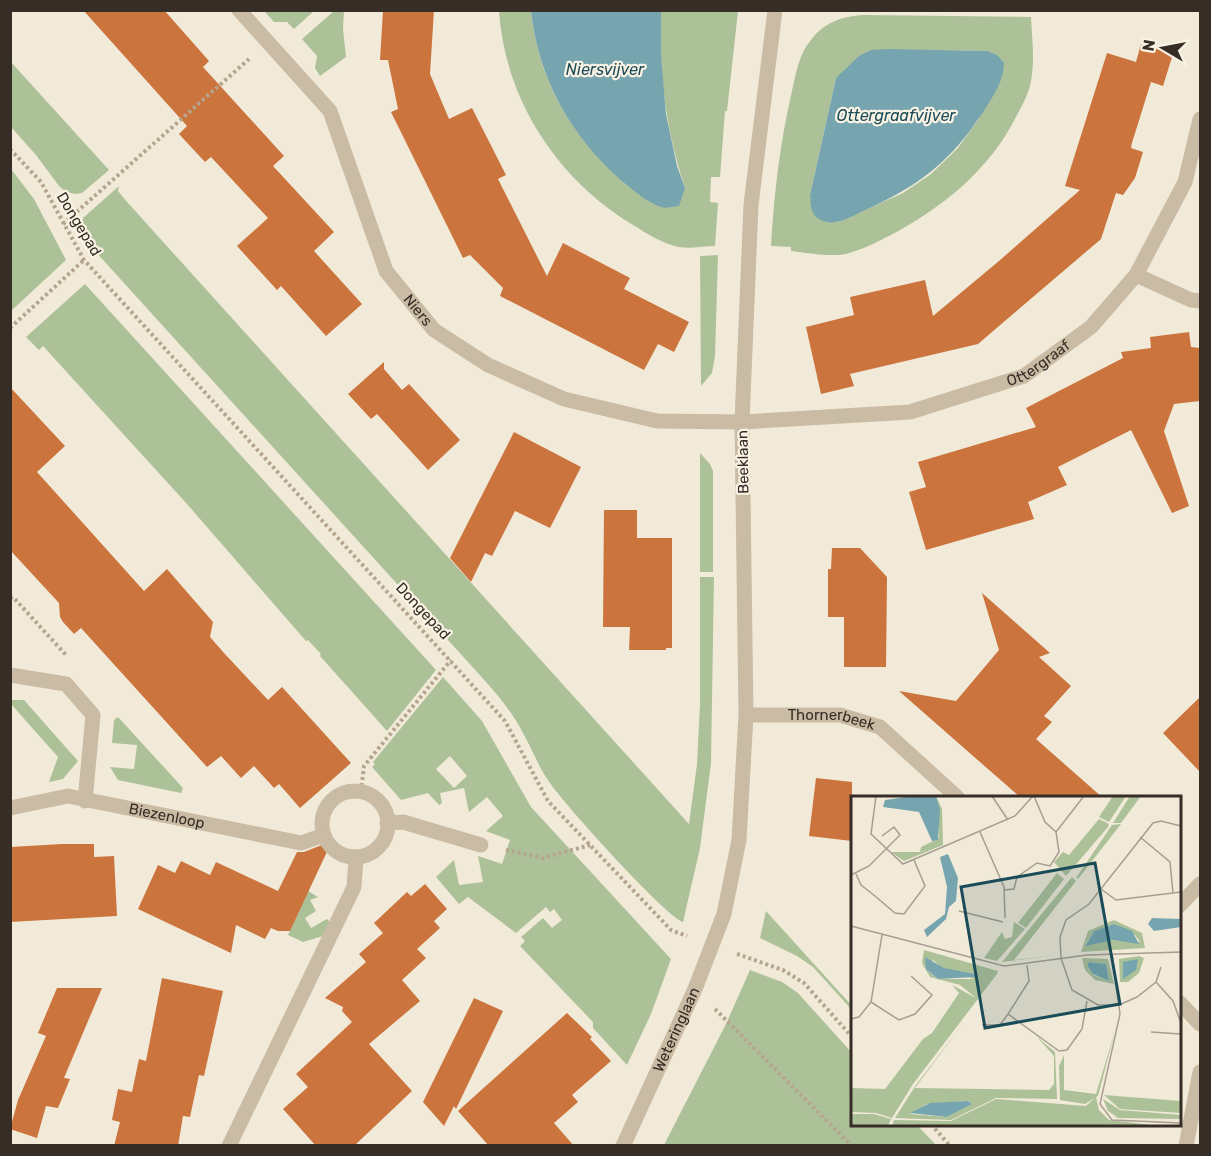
<svg xmlns="http://www.w3.org/2000/svg" width="1211" height="1156" viewBox="0 0 1211 1156" font-family="Rubik,sans-serif">
<rect width="100%" height="100%" fill="#f2ead8"/>
<path fill="#adc198" fill-rule="evenodd" d="M264 11H314L294 29 287 22H274Z
M334 11H344L343 29 346 57 320 76 315 68 317 56 302 39Z
M499 11H531C539 90 582 154 647 199L685 188C666 131 658 70 661 11H738L727 111H725L720 177H711L710 202 718 203 715 246C704 246 690 249 679 247 663 244 646 233 633 225 557 179 505 100 499 11Z
M863 15 1031 17C1032 38 1035 60 1031 81 1029 93 1023 104 1017 115 990 170 942 208 889 236 875 243 861 250 846 254 830 257 808 253 791 251V247L771 246C774 194 780 142 792 91 796 73 799 54 811 40 823 23 843 16 863 15ZM926 50 988 51 997 55 979 119 957 149 931 174 903 193 838 222 810 195 836 78Z
M10 61 109 170 82 193 76 194 66 192 59 186 36 155 11 127Z
M11 169 34 199 66 260 11 311Z
M119 186 118 191 128 203 689 824 697 764 700 704V577H714L711 763 700 848 683 922C665 916 564 804 550 783 539 768 533 751 524 735 514 715 501 699 487 683L94 250 83 233 82 228 83 218Z
M718 255 715 356 712 373 701 386 700 256Z
M85 284 436 670 387 731 320 656 321 654 308 640 306 641 187 504 43 346 39 350 26 337Z
M700 453 710 464 713 471V572H700Z
M443 677 482 721 531 807 671 959 651 1014 627 1065 593 1028V1022L520 946 525 941 521 937 543 918 552 928 562 920 554 909 550 912 546 907 516 933 468 897 459 904 436 877 454 860 459 885 483 882 478 856 502 864 510 840 486 831 503 816 487 797 469 812 464 788 440 793 442 803 439 805 428 793 401 800 372 767 375 764 373 762ZM450 756 467 776 454 788 436 769Z
M10 700H24L78 761 63 779 49 782 58 757 11 704Z
M118 717 183 788 181 793 118 780 110 767 134 769 137 745 112 743 114 720Z
M308 891 318 897 310 900 316 911 305 918 311 928 327 919 330 922 323 936 303 942 288 935Z
M766 911 852 1006V1010L813 967 797 956 760 938Z
M750 970 782 982 798 993 852 1053V1124L917 1125 936 1145H664L726 1024Z"/>
<path fill="#76a5b0" d="M531 11H661V56L666 114 677 166 685 188 679 206C674 206 666 209 661 207 648 203 633 190 622 181 571 137 538 78 531 11Z
M888 49 988 51 997 55 1004 63C1004 80 994 95 985 109 953 160 918 187 863 211 850 217 834 228 819 219 810 214 811 204 810 195L836 78 859 56 871 50Z"/>
<path fill="#cb743d" d="M83 10H164L209 61 203 67 284 156 273 166 334 232 314 251 362 304 326 336 281 286 277 290 237 246 268 218 211 157 205 162 179 134 187 126Z
M383 10H434L430 74 449 119 472 108 506 175 498 179 547 276 563 243 630 278 624 289 689 322 674 352 658 344 644 370 500 296 503 288 470 255 463 258 391 112 398 109 388 60H380Z
M1141 44 1173 54 1163 86 1151 82 1131 146 1132 144 1131 148 1143 152 1135 178 1123 195 1116 193 1101 239 978 344 850 374 854 386 821 394 806 327 854 315 850 297 925 280 933 316 999 261 1080 190 1065 186 1107 53 1136 62Z
M1189 332 1191 347 1200 348V401L1174 404 1164 431 1189 506 1172 513 1131 430 1058 467 1067 485 1028 502 1034 519 926 550 909 492 926 487 918 462 1036 427 1026 408 1123 358 1121 352 1151 348 1150 337Z
M384 362V369L402 390 409 384 460 440 428 470 377 414 371 419 348 394Z
M10 387 65 446 37 472 144 591 167 569 213 622 210 637 224 653 268 700 282 687 351 763 300 808 279 784 274 788 254 766 241 778 221 756 207 767 81 628 74 634 63 622 60 617 59 603 10 550Z
M514 432 581 467 550 528 515 511 492 556 485 553 471 582 450 558Z
M604 510H637V538H672V648H666V650H629L630 627H603Z
M832 548H860L887 577 886 667H844V617H828V569H831Z
M982 593 1050 653 1039 657 1071 686 1044 716 1052 722 1036 739 1103 798H1021L899 691 956 701 999 650Z
M1200 697V772L1163 733Z
M816 778 852 782V841L809 836Z
M332 841 290 931H278L271 928 265 939 236 925 231 953 138 909 158 865 175 873 181 861 210 875 216 862 278 891 297 852H304Z
M62 844H94V857L114 856 117 916 10 922V847Z
M425 884 447 909 434 921 440 928 417 949 426 958 402 980 420 1001 369 1044 412 1091 354 1146H316L283 1109 308 1087 296 1074 352 1022 342 1011 343 1007 325 998 366 962 359 954 383 933 374 923 407 892 411 896Z
M162 978 223 991 204 1076 199 1075 190 1117 183 1116 178 1146H114L120 1122 112 1120 118 1089 132 1092 139 1059 146 1061Z
M57 988H102L64 1078 70 1079 58 1108 46 1106 37 1138 10 1129 18 1100 46 1036 38 1033Z
M474 998 503 1011 456 1109 454 1106 444 1126 423 1102Z
M567 1013 592 1037 590 1039 611 1061 572 1095 578 1102 554 1123 574 1146H489L458 1111Z"/>
<g fill="none" stroke-linecap="round" stroke-linejoin="round">
<path stroke="#b6a58e" stroke-width="4" stroke-dasharray="3 3" stroke-linecap="butt" d="M10 149 41 182 84 260 505 721 548 801 671 930 687 936
M63 224 249 59
M10 328 84 260
M10 598 13 597 66 655
M361 792 364 766 451 660
M506 850 543 858 590 845
M737 954 783 970 804 983 852 1037
M715 1009 852 1146
M931 1124 950 1146"/>
<path stroke="#cabba4" stroke-width="15" d="M387 823 403 822 481 845"/>
<g stroke="#cabba4" stroke-width="15">
<path id="s1" d="M239 10 330 111 386 271 434 330 488 365 564 399 657 421 742 422 910 412 1024 376 1091 327 1136 275 1185 182 1200 119"/>
<path d="M1136 275 1191 300 1200 301"/>
<path d="M10 675 66 684 93 715 85 801"/>
<path id="s2" d="M746 715H840L880 727 958 798"/>
<circle cx="355" cy="824" r="33"/>
<path id="s3" d="M10 808 68 796 301 843 324 835"/>
<path d="M1180 905 1200 884"/>
<path d="M1180 1003 1200 1024"/>
<path d="M229 1146 354 887 356 858"/>
<path id="s4" d="M623 1146 695 989 724 914 739 840 746 715 742 422 751 205 775 10"/>
<path d="M1186 1146 1200 1072"/>
</g>
</g>
<g text-anchor="middle" dominant-baseline="central" stroke-width="4.5" stroke-linejoin="round" paint-order="stroke">
<g font-size="15" fill="#352d26" stroke="#faf3e4">
<text transform="translate(79 224) rotate(59)">Dongepad</text>
<text stroke="none"><textPath href="#s1" startOffset="356">Niers</textPath></text>
<text stroke="none"><textPath href="#s1" startOffset="1016">Ottergraaf</textPath></text>
<text transform="translate(743 462) rotate(-91)">Beeklaan</text>
<text transform="translate(423 611) rotate(47)">Dongepad</text>
<text stroke="none"><textPath href="#s2" startOffset="86">Thornerbeek</textPath></text>
<text stroke="none"><textPath href="#s3" startOffset="160">Biezenloop</textPath></text>
<text stroke="none"><textPath href="#s4" startOffset="128">Weteringlaan</textPath></text>
</g>
<g font-size="16" font-style="italic" fill="#1a4b58" stroke="#faf3e4">
<text x="605" y="69">Niersvijver</text>
<text x="896" y="115">Ottergraafvijver</text>
</g>
</g>
<g transform="translate(851 796)">
<rect width="330" height="330" fill="#f2ead8"/>
<path d="M85 0 91 13 92 49 53 65 40 56H69L70 51 88 42ZM262 0H275L258 26 248 21ZM279 0H290L270 27H262ZM248 23 258 28 257 31 215 80 203 66 212 56 218 59ZM270 28 227 83 225 82 261 29ZM206 77 213 83 175 132 167 127ZM221 81 225 85 163 164 205 159 151 166ZM263 124 291 137 294 152 230 156 237 135ZM263 128 284 139 289 146 259 144 234 149 243 135ZM163 126 174 133 146 165 133 162 151 136 154 143 161 141ZM73 154 147 175 146 178 62 288 41 322 25 317 0 316V292L34 293 72 243 81 237 108 197 101 189 125 202 109 189 79 181 71 167ZM82 164 90 171 123 183H87L77 175ZM288 160 293 162 288 177 277 186H269L268 163ZM231 162 257 163 263 188 244 184 234 174ZM238 166 255 168 258 185 243 179 236 169ZM111 229 64 292 198 294 203 288V260L186 241 204 256 206 303 145 302 100 324 44 322 65 289ZM117 305 121 308 96 321 59 318 76 308ZM264 235 247 300 234 308 209 304 208 270 213 259V294L245 298ZM253 299 330 305V317L269 313ZM245 301 248 314 258 324 309 330H41L43 324 100 325 145 303 235 310ZM252 303 269 314 330 319V323L267 322 257 315ZM0 318H23L40 323 37 330H0Z" fill="#adc198" fill-rule="evenodd"/>
<path d="M62 0H85L89 14 87 44 81 45 68 16 32 11 34 4ZM97 58 107 82 105 105 98 111 95 123 76 141 73 134 94 118 96 91 89 61ZM301 122 330 123V131L303 135 297 128ZM263 128 281 135 288 148 262 144 234 150 243 135ZM74 161 93 172 124 178 125 181 87 183 75 173ZM287 163 285 174 272 183V166ZM238 166 255 168 258 185 242 178 236 169ZM117 305 121 308 96 321 59 317 79 307Z" fill="#76a5b0"/>
<path fill="none" stroke="#a69e91" stroke-width="1.5" d="M25 0 20 38 52 68 164 20 182 0M141 0 157 24M129 36 153 91 154 122M205 36 233 0M289 41 319 66 322 97M5 78 10 89 24 100 44 117 53 118 74 90 63 64M0 79 18 70 49 39 43 31 31 40M250 93 265 104 330 96M153 94 163 93 166 81 186 67 199 70 208 56 205 36 194 26 183 0M108 115 152 126M0 130 153 170 236 159 330 156M261 158 269 218 249 308 261 324 330 327M176 169 178 185 157 218 208 255 216 254 231 233 236 205M310 171 305 186 286 201 268 209H247L221 194 210 162 209 141 215 124 238 108 302 27 310 25 330 30M305 186 322 205 330 227M20 206 48 224 64 218 81 199 60 180M0 223 8 221 20 206 31 139M131 229H149L157 218M300 236 330 238"/>
<path fill="#1a4b58" fill-opacity="0.15" stroke="#1a4b58" stroke-width="3" d="M244 67 269 208 134 232 110 91Z"/>
<rect width="330" height="330" fill="none" stroke="#352d26" stroke-width="3"/>
</g>
<rect width="1211" height="1156" fill="none" stroke="#352d26" stroke-width="24"/>
<g transform="translate(1163 48) rotate(280)" stroke="#faf3e4" stroke-width="4.5" paint-order="stroke">
<path d="M0-4.5L10 22L0 15L-10 22Z" fill="#352d26"/>
<text y="-9" font-size="16" font-weight="bold" text-anchor="middle" fill="#352d26">N</text>
</g>
</svg>
